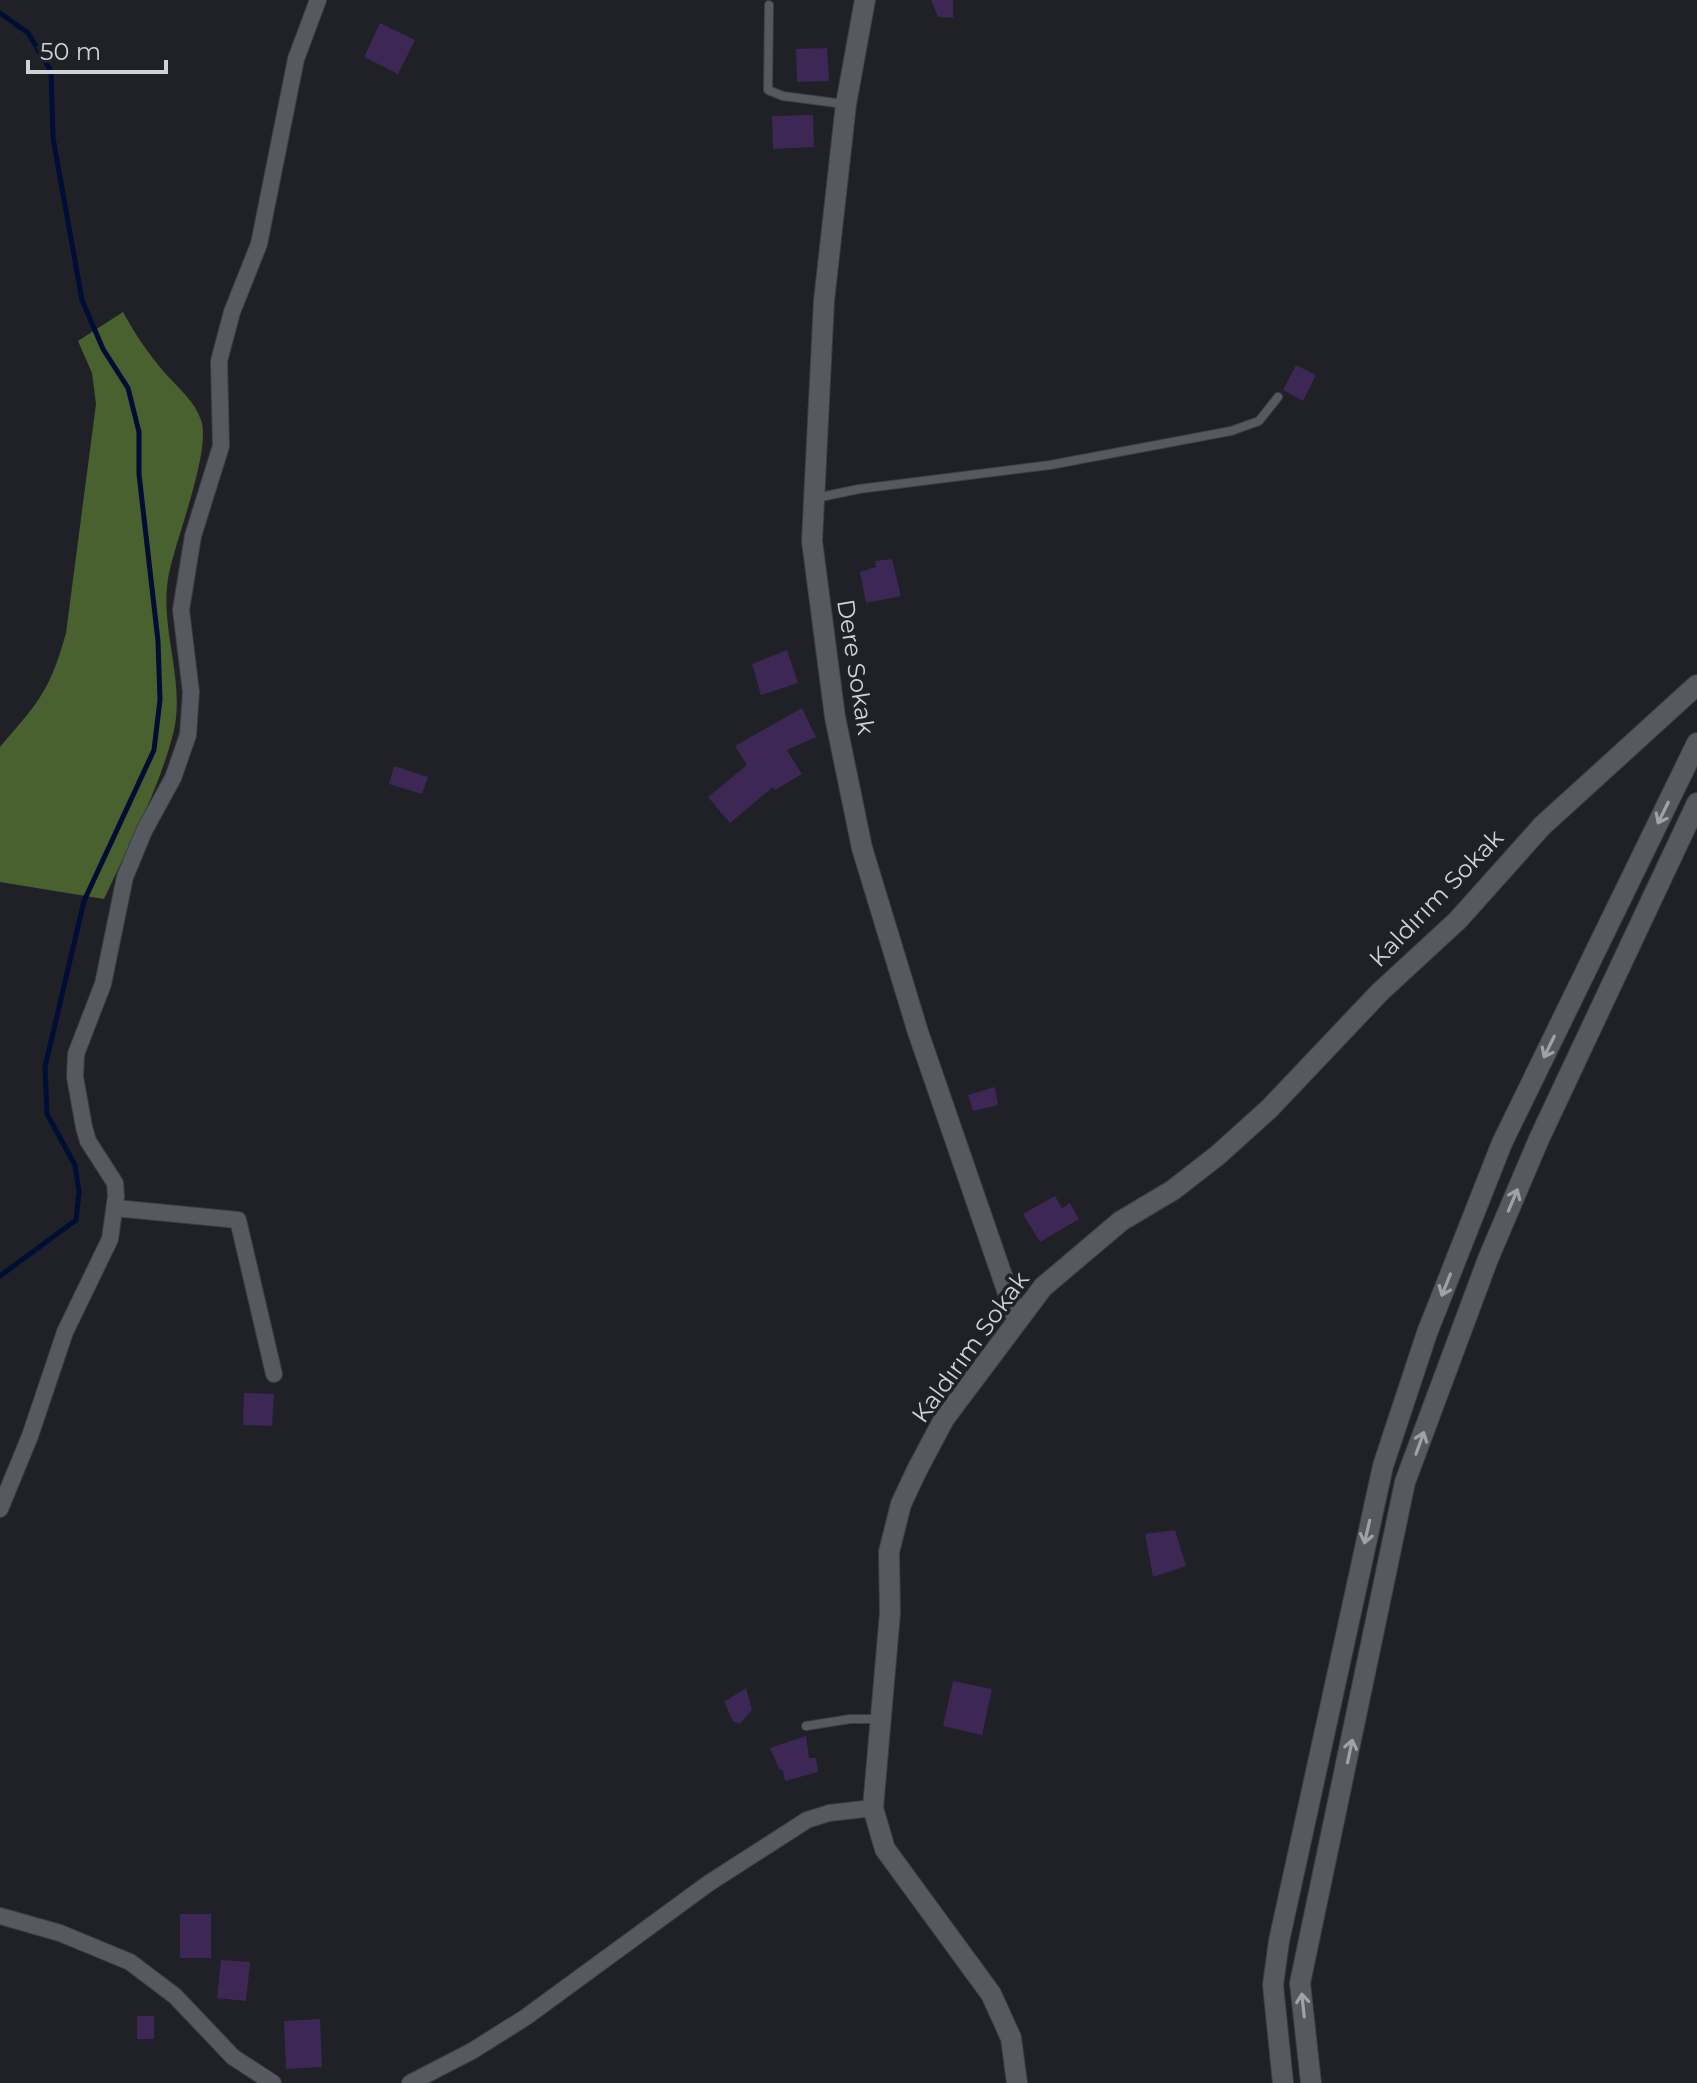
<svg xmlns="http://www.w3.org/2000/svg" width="1697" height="2083" viewBox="0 0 1697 2083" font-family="Montserrat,sans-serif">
<rect width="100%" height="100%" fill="#1f2127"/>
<path fill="#48612f" d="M123 312C135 334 148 353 164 372 178 388 194 400 201 420 212 451 174 542 168 579 160 630 185 680 174 730 160 788 129 845 104 899L0 882V747C38 703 50 691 66 633L96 404 92 373 78 341Z"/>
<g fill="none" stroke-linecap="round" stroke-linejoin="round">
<path stroke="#000d34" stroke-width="5" d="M0 13 28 33 51 71 53 138 82 300 103 349 128 388 139 432V474L158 641 160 700 154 750 84 901 45 1067 47 1114 75 1165 79 1192 76 1220 0 1276"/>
</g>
<path fill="#3c2755" d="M931 0H953V18L938 17Z
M380 23 415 40 398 74 364 57Z
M827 48 829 81 797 82 796 49Z
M813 115 814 147 773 149 772 116Z
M1296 365 1316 375 1303 401 1283 390Z
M892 559 901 596 866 603 860 572 876 567 875 561Z
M787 650 798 683 761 695 752 664Z
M802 708 816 737 787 750 802 774 775 790 773 787 730 823 708 797 747 765 735 746Z
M394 766 428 777 422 794 389 784Z
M995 1087 998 1105 973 1111 968 1095Z
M1055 1196 1062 1208 1070 1203 1079 1219 1040 1242 1023 1214Z
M244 1393 274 1394 272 1426 243 1425Z
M1175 1530 1186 1566 1153 1577 1145 1534Z
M953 1681 992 1689 982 1735 943 1726Z
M746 1688 752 1710 740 1724 733 1721 724 1702Z
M806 1736 809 1758H816L818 1772 785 1781 783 1770 779 1769 770 1748Z
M180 1914H211V1958H180Z
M221 1960 250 1962 246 2001 217 1998Z
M137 2016H154V2039H137Z
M320 2019 322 2067 286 2069 284 2021Z"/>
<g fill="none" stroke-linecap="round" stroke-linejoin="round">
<g stroke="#3d3e43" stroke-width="10">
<path id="service" d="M769 5 768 90 783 96 844 104
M816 498 859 489 1050 465 1231 431 1259 421 1278 397
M806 1726 850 1719H878"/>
</g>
<g stroke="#3d3e43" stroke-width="18">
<path id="minor" d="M115 1208 238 1220 274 1374
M0 1509 30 1436 65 1332 110 1239 116 1196 115 1183 88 1141 84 1127 75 1077 76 1054 103 984 125 877 144 831 173 778 188 735 191 692 181 610 193 536 221 446 219 361 232 312 259 244 296 59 318 0
M0 1916 60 1933 130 1962 175 1996 233 2057 273 2083
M410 2083 472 2051 526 2017 709 1883 807 1820 829 1813 873 1808"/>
</g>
<g stroke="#3d3e43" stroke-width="22">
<path id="tertiary" d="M865 0 846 104 824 301 812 541 835 717 862 848 918 1032 1017 1319
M1017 2083 1011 2038 991 1994 885 1849 873 1808 890 1613 889 1552 901 1504 917 1470 944 1419 1043 1287 1121 1221 1173 1190 1218 1155 1269 1109 1380 992 1458 920 1542 826 1697 685
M1283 2083 1273 1985 1279 1941 1383 1466 1427 1333 1502 1143 1697 743
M1311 2083 1300 1983 1405 1482 1488 1259 1539 1139 1697 803"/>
</g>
<use href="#service" stroke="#575960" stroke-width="8"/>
<use href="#minor" stroke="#575960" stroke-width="16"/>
<use href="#tertiary" stroke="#575960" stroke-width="20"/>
</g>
<defs><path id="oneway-shaft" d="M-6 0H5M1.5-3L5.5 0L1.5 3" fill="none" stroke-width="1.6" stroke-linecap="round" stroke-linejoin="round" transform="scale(2)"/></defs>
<g stroke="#a0a2a7">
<use href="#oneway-shaft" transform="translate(1663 813) rotate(116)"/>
<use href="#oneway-shaft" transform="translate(1549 1047) rotate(116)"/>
<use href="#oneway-shaft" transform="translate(1513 1200) rotate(-67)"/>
<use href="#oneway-shaft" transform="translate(1446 1285) rotate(112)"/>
<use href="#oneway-shaft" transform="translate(1420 1443) rotate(-70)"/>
<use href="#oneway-shaft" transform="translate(1367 1532) rotate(103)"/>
<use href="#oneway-shaft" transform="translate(1350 1751) rotate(-78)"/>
<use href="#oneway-shaft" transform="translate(1303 2005) rotate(-96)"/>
</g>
<g text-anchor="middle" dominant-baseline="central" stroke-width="7" stroke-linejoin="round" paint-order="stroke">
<g font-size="24" fill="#d1d2d6" stroke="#1f2127">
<text transform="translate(856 667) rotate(81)">Dere Sokak</text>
<text transform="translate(1436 898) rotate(-46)">Kaldırım Sokak</text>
<text transform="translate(970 1347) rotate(-54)">Kaldırım Sokak</text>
</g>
</g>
<path d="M28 60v12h138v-12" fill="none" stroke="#d1d2d6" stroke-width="4"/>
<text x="40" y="60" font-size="24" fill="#d1d2d6" stroke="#1f2127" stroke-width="6" paint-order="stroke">50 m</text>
</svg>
